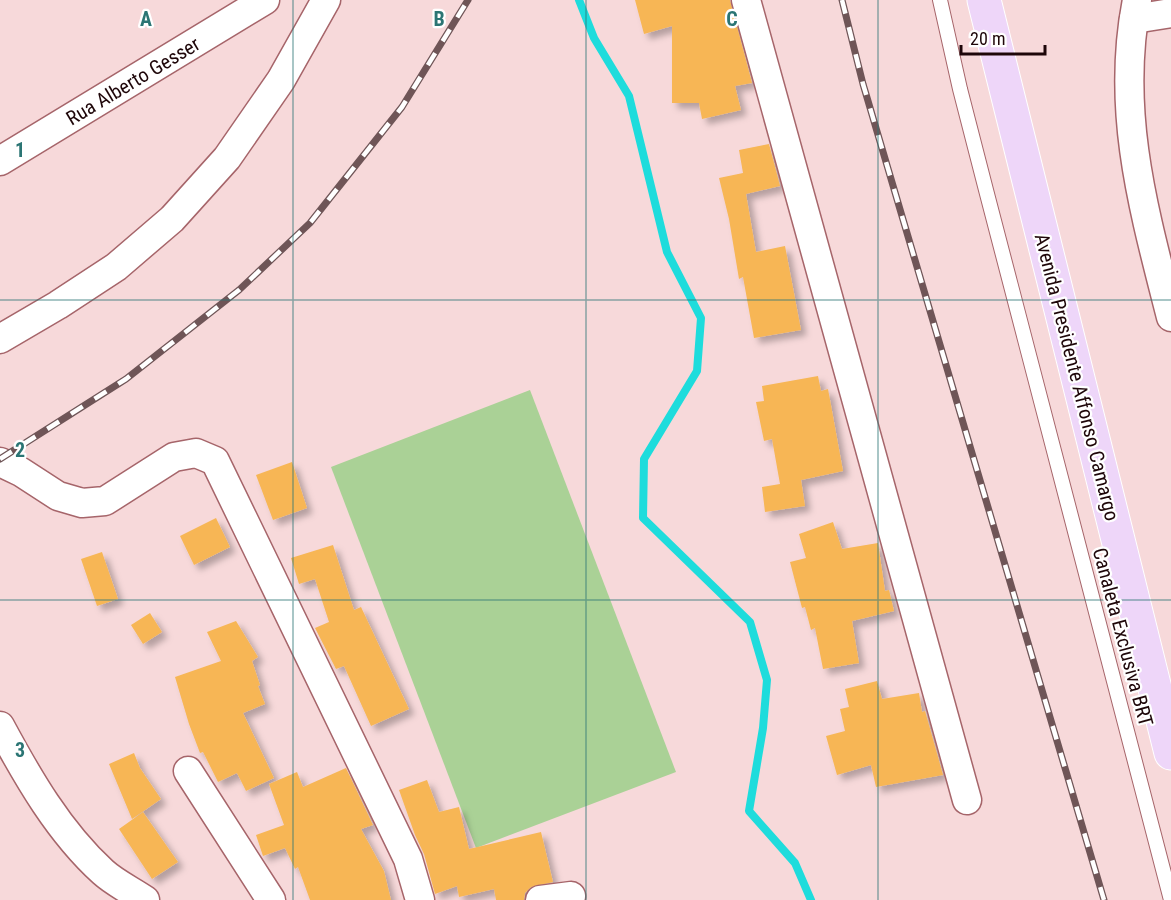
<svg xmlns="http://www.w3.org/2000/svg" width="1171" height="900" font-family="'Roboto Condensed',sans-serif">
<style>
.green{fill:#aad196}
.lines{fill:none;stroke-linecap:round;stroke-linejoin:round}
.stream{stroke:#1edcdc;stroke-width:8}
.building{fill:#f7b655;filter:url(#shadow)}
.service-casing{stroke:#a6656a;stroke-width:16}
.minor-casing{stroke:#a6656a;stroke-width:31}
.primary-casing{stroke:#fff;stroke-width:35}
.service{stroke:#fff;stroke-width:14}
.minor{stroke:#fff;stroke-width:28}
.primary{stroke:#eed6f9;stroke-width:33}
.rail-casing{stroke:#6f5557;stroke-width:7}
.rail{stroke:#fff;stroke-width:4.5;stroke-dasharray:14;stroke-linecap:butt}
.grid{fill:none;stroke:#2b7574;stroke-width:1.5;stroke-opacity:0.55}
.labels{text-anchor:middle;stroke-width:4.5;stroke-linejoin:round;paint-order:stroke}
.street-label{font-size:20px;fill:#1e0609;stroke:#fff}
.grid-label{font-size:20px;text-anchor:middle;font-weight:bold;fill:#2b7574;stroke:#fff;stroke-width:4.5;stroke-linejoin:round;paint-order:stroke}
</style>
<defs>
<filter id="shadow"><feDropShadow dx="5.5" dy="5.5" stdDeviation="3" flood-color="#0004"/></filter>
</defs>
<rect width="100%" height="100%" fill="#f7d9da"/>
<path class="green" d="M530,390L676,772L476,848L331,467Z"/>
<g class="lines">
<path class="stream" d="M579,0L594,38L629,96L667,252L701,318L697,371L644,459L643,518L750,622L767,680L763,728L749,811L795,863L811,900"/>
</g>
<g class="building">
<path d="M635,0H730L752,83L735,86L741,110L702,119L699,103H672V26L644,34Z"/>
<path d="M769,144L780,186L746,194L756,252L785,246L801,330L754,338L743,277L739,279L729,219L719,178L743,173L739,150Z"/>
<path d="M818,376L821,391L828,389L843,471L801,480L805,506L765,512L762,487L780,484L772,439L764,441L756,402L764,401L762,386Z"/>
<path d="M292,462L307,508L273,520L256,475Z"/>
<path d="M216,518L230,547L194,565L180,536Z"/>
<path d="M833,522L842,549L878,543L885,591L889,590L894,611L852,621L859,663L823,669L815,628L811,630L805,607L802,608L790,562L806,558L799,534Z"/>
<path d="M333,545L354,610L361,607L409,709L371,726L344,666L336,669L315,628L329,622L315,579L299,584L291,558Z"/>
<path d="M102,552L118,599L97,606L81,559Z"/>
<path d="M150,613L162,632L143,644L131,625Z"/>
<path d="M236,621L258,657L252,661L260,685L258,686L265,704L243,713L274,778L246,791L237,773L218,782L203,752L200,753L189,724L175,677L221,661L207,632Z"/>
<path d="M877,681L882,699L919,693L922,712L925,711L943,775L876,787L871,765L837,775L826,736L845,731L840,709L849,707L845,689Z"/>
<path d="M134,753L140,768L161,799L132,819L109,764Z"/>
<path d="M346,768L372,823L373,825L361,829L384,871L391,900H310L298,867L295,869L285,848L263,856L256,835L284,825L269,784L297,772L303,787Z"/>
<path d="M427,780L439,812L459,807L469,849L541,832L553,882L531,887L525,893L524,900H496L494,889L459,897L457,886L435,894L424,854L415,835L399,790Z"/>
<path d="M143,812L178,862L152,879L119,829Z"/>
</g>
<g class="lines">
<g class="service-casing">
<path id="service" d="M940,0L960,89L986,190L1171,900"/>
</g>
<g class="minor-casing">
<g id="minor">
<path d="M746,0L967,800"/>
<path d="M1137,0C1115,111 1144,211 1171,317"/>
<path d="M1134,19L1171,13"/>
<path d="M0,161L265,0"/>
<path d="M0,339L58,305L116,267L172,219L227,158L281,80L326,0"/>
<path d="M0,462L21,472L58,496L82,503L105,501L174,457L196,453L215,461L408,859L420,900"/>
<path d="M0,726C28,778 59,832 103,872C115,883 132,891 145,900"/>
<path d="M188,771L271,900"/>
<path d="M540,900L571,896"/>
</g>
</g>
<g class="primary-casing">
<path id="primary" d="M984,0L1171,753"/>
</g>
<use href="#service" class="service"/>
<use href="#minor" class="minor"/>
<use href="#primary" class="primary"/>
<g class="rail-casing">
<g id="rail">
<path d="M842,0L863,84L1104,900"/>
<path d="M0,459L126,379L239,290L310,223L402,107L468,0"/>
</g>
</g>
<use href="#rail" class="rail"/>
</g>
<path class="grid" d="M293,0V900M586,0V900M878,0V900M0,300H1171M0,600H1171"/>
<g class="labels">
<g class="street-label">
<text transform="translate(133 81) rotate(-31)" y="7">Rua Alberto Gesser</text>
<text transform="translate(1077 377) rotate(76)" y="7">Avenida Presidente Affonso Camargo</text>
<text transform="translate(1123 637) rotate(75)" y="7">Canaleta Exclusiva BRT</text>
</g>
</g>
<g class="grid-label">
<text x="146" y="26">A</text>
<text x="439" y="26">B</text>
<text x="732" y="26">C</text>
<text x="20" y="157">1</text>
<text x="20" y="457">2</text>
<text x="20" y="757">3</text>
</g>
<path d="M961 45v9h84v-9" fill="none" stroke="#1e0609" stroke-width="3"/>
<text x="970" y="45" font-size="18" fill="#1e0609" stroke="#ffffff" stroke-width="4.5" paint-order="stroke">20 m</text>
</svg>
